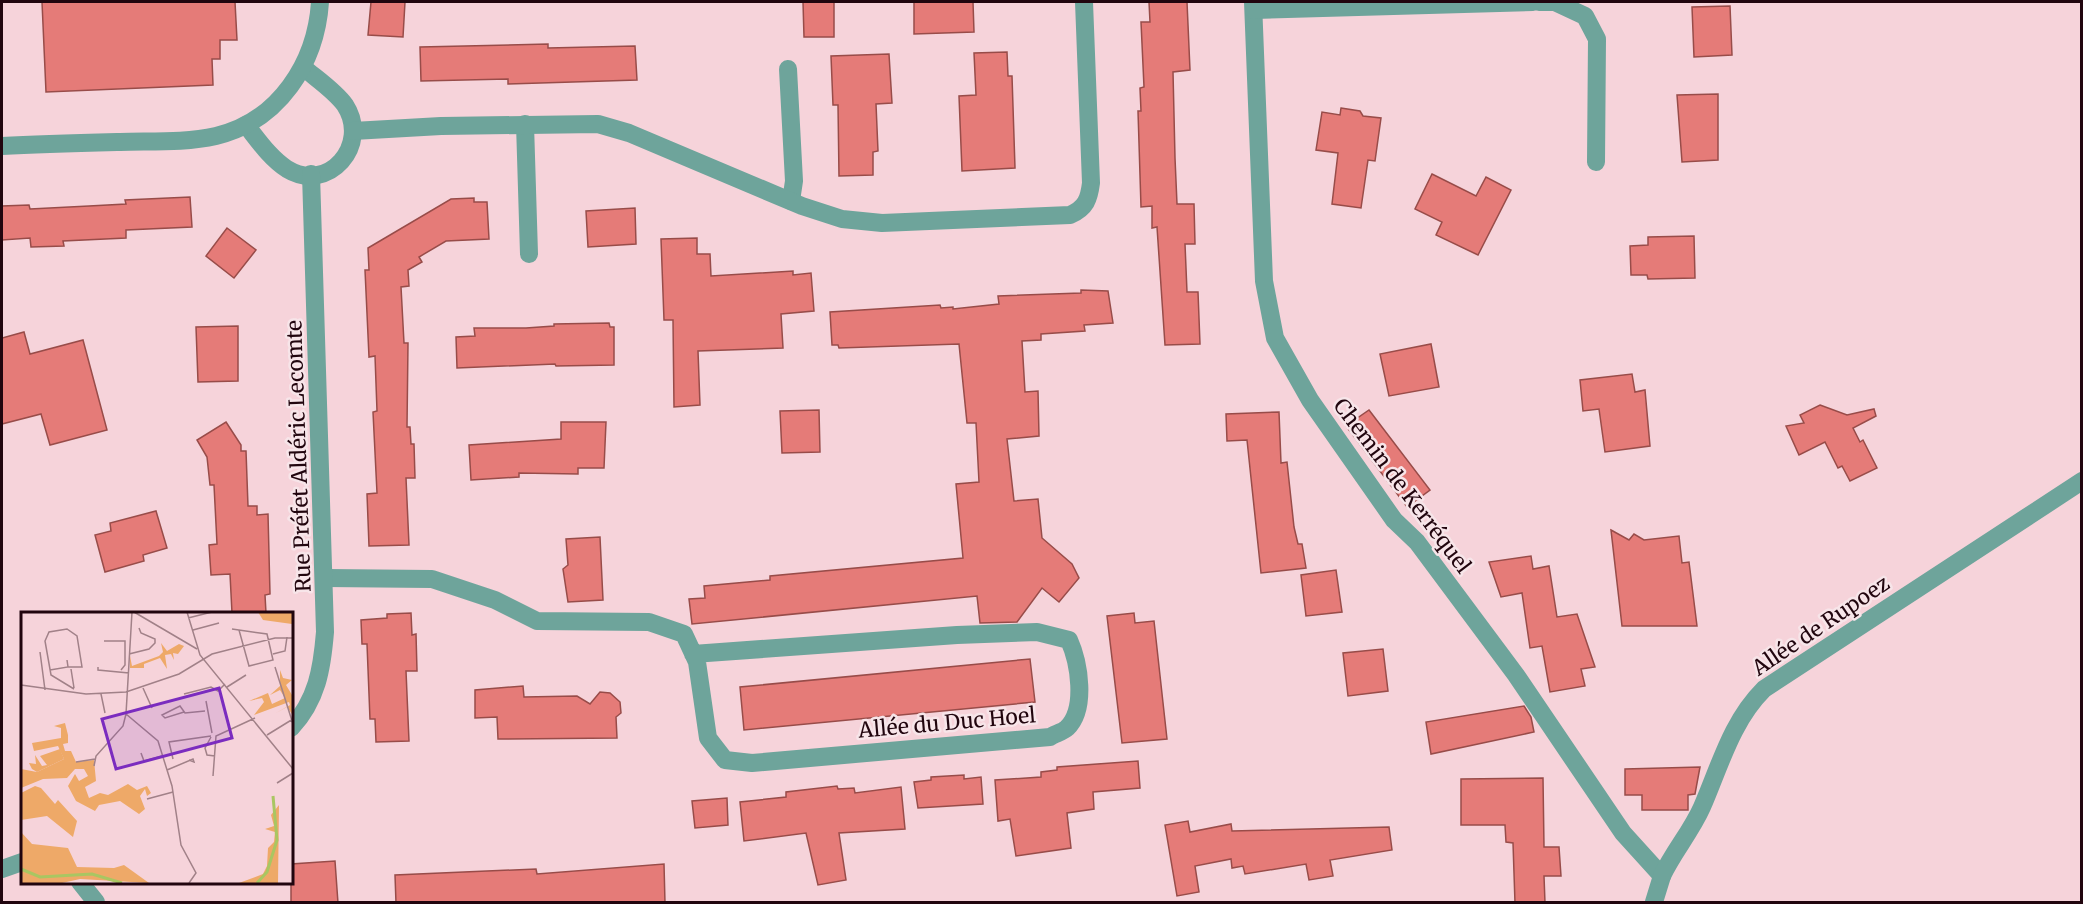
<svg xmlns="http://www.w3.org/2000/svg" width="2083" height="904" font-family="Merriweather,serif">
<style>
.building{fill:#e57b78;stroke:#984c49;stroke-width:1.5}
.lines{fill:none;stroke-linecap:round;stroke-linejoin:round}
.minor{stroke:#6ea49b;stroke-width:18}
.labels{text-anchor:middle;stroke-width:5;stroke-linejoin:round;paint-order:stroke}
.street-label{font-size:21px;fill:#21050e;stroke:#f7e5e9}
.inset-river{fill:none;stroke:#a9c662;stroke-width:3}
.inset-road{fill:none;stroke:#a18188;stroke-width:1.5}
.view{fill:#7b2cbf;fill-opacity:0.15;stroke:#7b2cbf;stroke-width:3}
.inset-edge{fill:none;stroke:#21050e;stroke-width:3}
</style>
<rect width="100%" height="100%" fill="#f6d3da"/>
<g class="building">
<path d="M42,2H235L237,40H220V59H212L213,85L46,92Z"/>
<path d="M371,2H405L403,37L368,35Z"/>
<path d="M803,2H834V37H804Z"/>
<path d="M914,2H973L974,32L914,34Z"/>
<path d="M1149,2H1187L1190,70L1173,72L1175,158L1177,204H1194L1195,244H1185L1187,292H1198L1200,344L1165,345L1157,227L1152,228V206L1141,207L1138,111H1141L1140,88L1144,87L1141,22H1150Z"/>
<path d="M1730,6L1732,55L1694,57L1692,7Z"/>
<path d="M548,44V48L635,46L637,80L508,84V79L421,81L420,47Z"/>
<path d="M1007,52L1008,76H1012L1015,168L962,171L959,96L976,95L974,53Z"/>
<path d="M889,54L892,103L876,104L878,151L873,152V175L839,176L838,105H833L831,56Z"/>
<path d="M1718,94V160L1682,162L1677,95Z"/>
<path d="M1341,108L1360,111L1363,116L1381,118L1375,161L1368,160L1361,208L1332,204L1338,153L1316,150L1322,112L1340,115Z"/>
<path d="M1432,174L1476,196L1486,177L1511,190L1478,255L1436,235L1442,222L1415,209Z"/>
<path d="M190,197L192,227L126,230V238L63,241L64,246L31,247L30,238L2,240V206L29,205L30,209L89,206L126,204L125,200Z"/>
<path d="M474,198V202H487L489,239L446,241L419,257L422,262L408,270L409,286L401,287L404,343H408L407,427H410L411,444H414L415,478H406L409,545L369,546L367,494L377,493L373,412L377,411L375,356L369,357L365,270H369L368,248L451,199Z"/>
<path d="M635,208L636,244L588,247L586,211Z"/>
<path d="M227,228L256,250L234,278L206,256Z"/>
<path d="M1694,236L1695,278L1648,279L1647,275H1631L1630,246L1648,245V237Z"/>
<path d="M697,238V254H710L711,276L793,271V275L811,273L814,311L781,314L783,348L698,351L700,405L674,407L673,320H664L661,239Z"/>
<path d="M1081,290L1108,291L1113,323L1084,325L1085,331L1041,334V340L1022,341L1025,392L1038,391L1039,436L1007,439L1014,501L1038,499L1042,538L1072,564L1079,578L1059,602L1042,588L1017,622L980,623L977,596L692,624L689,599L705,598L704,586L770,580V576L963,558L956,484L979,482L976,423H967L959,344L839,348L838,345H832L830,312L940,305L941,308L953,307V309L999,304L998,296L1081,293Z"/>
<path d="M609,323L610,327H614V365L556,366L555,364L457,368L456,337L475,336L474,328H526L554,326V324Z"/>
<path d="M238,326V381L198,382L196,327Z"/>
<path d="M24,332L30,354L83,340L107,430L50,445L41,414L2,424V338Z"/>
<path d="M1431,344L1439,387L1389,396L1380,354Z"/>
<path d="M1632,374L1635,392L1645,390L1650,446L1605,452L1599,409L1583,411L1580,380Z"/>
<path d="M1820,405L1847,415L1874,409L1876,416L1853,428L1860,442L1863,440L1877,468L1850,481L1842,466L1838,468L1825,442L1799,455L1786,426L1804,423L1800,415Z"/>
<path d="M819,410L820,452L782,453L780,411Z"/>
<path d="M1369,410L1430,490L1407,507L1346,426Z"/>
<path d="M1279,412L1281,463L1287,462L1294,527L1298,544H1302L1306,568L1261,573L1247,440L1227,441L1226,414Z"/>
<path d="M226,422L241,445V451H246L248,506H257V515L268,514L270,594L265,595L266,613H232L230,574L211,575L209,545L217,544L214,485H210L207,457L197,440Z"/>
<path d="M561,422H606L604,468H578V474L519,473V477L471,480L469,445L561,439Z"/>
<path d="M156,511L167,548L143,555L144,561L105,572L95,535L111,531L110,523Z"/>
<path d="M1611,530L1629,540L1634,534L1644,540L1679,536L1682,563L1689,562L1697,626H1622Z"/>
<path d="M600,537L603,600L568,602L563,569L568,565L566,539Z"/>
<path d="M1531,556L1533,569L1549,566L1557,617L1577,614L1595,667L1581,669L1585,686L1550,692L1542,646L1530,648L1522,593L1501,597L1489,562Z"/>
<path d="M1336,570L1342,612L1306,616L1301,575Z"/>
<path d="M411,613L412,635L416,634L417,671H406L409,741L376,742L375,719H370L367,644H362L361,620L387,618V614Z"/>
<path d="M1134,613L1135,623L1154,621L1167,739L1122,743L1107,616Z"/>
<path d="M1383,649L1388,691L1348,696L1343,653Z"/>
<path d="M1030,659L1035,702L744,730L740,687Z"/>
<path d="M523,686L524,697L577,696L590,704L600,692L610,693L620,702L621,713L616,717L617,738L498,739L497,717L475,718V690Z"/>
<path d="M1524,706L1531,717L1534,732L1431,754L1426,722Z"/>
<path d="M1138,761L1140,788L1093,792L1094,809L1067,813L1071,848L1016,856L1010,819L998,821L995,780L1041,777V772L1057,770V767Z"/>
<path d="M1700,767L1695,794L1688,795V810H1642V795H1625V769Z"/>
<path d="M964,775V779L981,777L983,804L918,808L914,782L931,780V777Z"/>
<path d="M1543,778L1544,847H1559L1561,876H1544L1545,903H1515L1513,843L1506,842L1505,825H1461V779Z"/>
<path d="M837,786L838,789L854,788L855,793L901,787L905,829L839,833L846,880L818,885L806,833L744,841L740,802L786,797V792Z"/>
<path d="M727,798L728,825L695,828L692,801Z"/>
<path d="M1188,821L1190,832L1231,824L1232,831L1389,827L1392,850L1330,860L1333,876L1309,880L1306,864L1245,874L1243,866L1232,868L1231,859L1195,866L1199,892L1177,896L1165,825Z"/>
<path d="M335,861L338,903H291V864Z"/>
<path d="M664,864L665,903H396L395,875L536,869L537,874Z"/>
</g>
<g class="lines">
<g class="minor">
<path d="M1253,2L1264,281L1275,338L1310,400L1394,520L1417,542L1516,675L1623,833L1662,876L1654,902"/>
<path d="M1539,2H1555L1585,16L1597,39L1596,162"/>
<path d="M1254,10L1533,2"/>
<path d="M788,69L794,181L791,201"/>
<path d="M525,124L529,254"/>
<path d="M246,125C258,140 270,158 287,169C328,194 371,145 345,105C335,91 317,79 304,68"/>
<path d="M353,131L441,126L598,124L629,133L802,206L842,219L882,223L1070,215C1086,208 1089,199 1091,183L1084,2"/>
<path d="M2,146C41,144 81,143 120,142C151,141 185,143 216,136C279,121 316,63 320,2"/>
<path d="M326,578L432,579L495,600L537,621L649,622L684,634L697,662L708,738L725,760L752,763L1050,737C1054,734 1063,732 1067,728C1087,709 1079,662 1069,640L1037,632L957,635L693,654"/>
<path d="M291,728C317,700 322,669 325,632L311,174"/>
<path d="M2,869L22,862"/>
<path d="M1662,876C1673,852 1691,832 1702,807C1720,766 1731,722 1764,689L2082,481"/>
<path d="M80,882L96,902"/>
</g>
</g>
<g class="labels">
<g class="street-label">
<text transform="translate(299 456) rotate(-92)" y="7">Rue Préfet Aldéric Lecomte</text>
<text transform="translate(1402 486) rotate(53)" y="7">Chemin de Kerréquel</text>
<text transform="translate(1821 626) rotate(-34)" y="7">Allée de Rupoez</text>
<text transform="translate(947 723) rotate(-5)" y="7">Allée du Duc Hoel</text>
</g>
</g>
<g transform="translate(21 612)">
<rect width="272" height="272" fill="#f6d3da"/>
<path d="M39,137L43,147L16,160L11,157L8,151L15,152L14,143L21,154L26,153L19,144Z" fill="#eea968"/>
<path d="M237,0H271V12L242,8ZM140,31L146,39L158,32L163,34L157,42L152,41L153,48L150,42L144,43L146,57L139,46L123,52V56H109V44L111,54L138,44L142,40ZM259,58L262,66L271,68L265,73L271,83V102L266,95L255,101L269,93L268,90L233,103L243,90L241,86L228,89L247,81L251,92L264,86L259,78L249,83L259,74ZM44,111L47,123V131L42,132L44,139H50L55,150L73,148L75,169L64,175L68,186L79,181L87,183L107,172L116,178L126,174L130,181L126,184L124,177L119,184L124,197L118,202L99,189L78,193L74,199L55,189L47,174L54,162L58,169L67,164L63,157H54L46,166L22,167L0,176V157L16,160L43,147L37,134L13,139L11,131L40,126V116L33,114ZM14,174L20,176L34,192L37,188L56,209L52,225L26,204L0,208V181ZM258,193L257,271H218L242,262L246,254L247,236L253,230L254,220L244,217L253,214L250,203ZM0,220L11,232L47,236L56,255L93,256L103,253L128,271L59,267L41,271H0Z" fill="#eea968"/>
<path class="inset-river" d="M0,257L19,265L71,262L101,271M236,271L246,260L256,228L252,184"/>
<path class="inset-road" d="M111,0L105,102L137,129L151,174L160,233L175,261L168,271M113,0L176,37M166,0L179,43L272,157M167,6L191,0M211,17L246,22L252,48L228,54L218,18M172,18L198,11M83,29H104V53L100,58M19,40L24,78M108,42L128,37L134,31V27L120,21L118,16M252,42L264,39L266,25M47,55H61L56,24L46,17L28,20L24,29L30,63L53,77M77,55V58L108,61M254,55L272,112M50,57L53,76M29,58L47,55L46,48M0,73L65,82L105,80L158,62L191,42L254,26H272M206,75L225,63M122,76L131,96M80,82L84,101M163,82L190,75L197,79L204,72M185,89L191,121M163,100L144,106L141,103L159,94L164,101L184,99M246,123L272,107M190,125L184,136L186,143L194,144M120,141L123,149L141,144M152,147L148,130L190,124M55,150L74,147M73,154L75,144L102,114L105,102M146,158L172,147L173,150L168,148M192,164L195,124L234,106M256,171L272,161M126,187L152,180"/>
<path class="view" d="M198,76L211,126L95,157L81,107Z"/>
<rect width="272" height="272" class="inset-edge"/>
</g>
<rect width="2083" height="904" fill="none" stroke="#21050e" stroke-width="6"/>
</svg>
